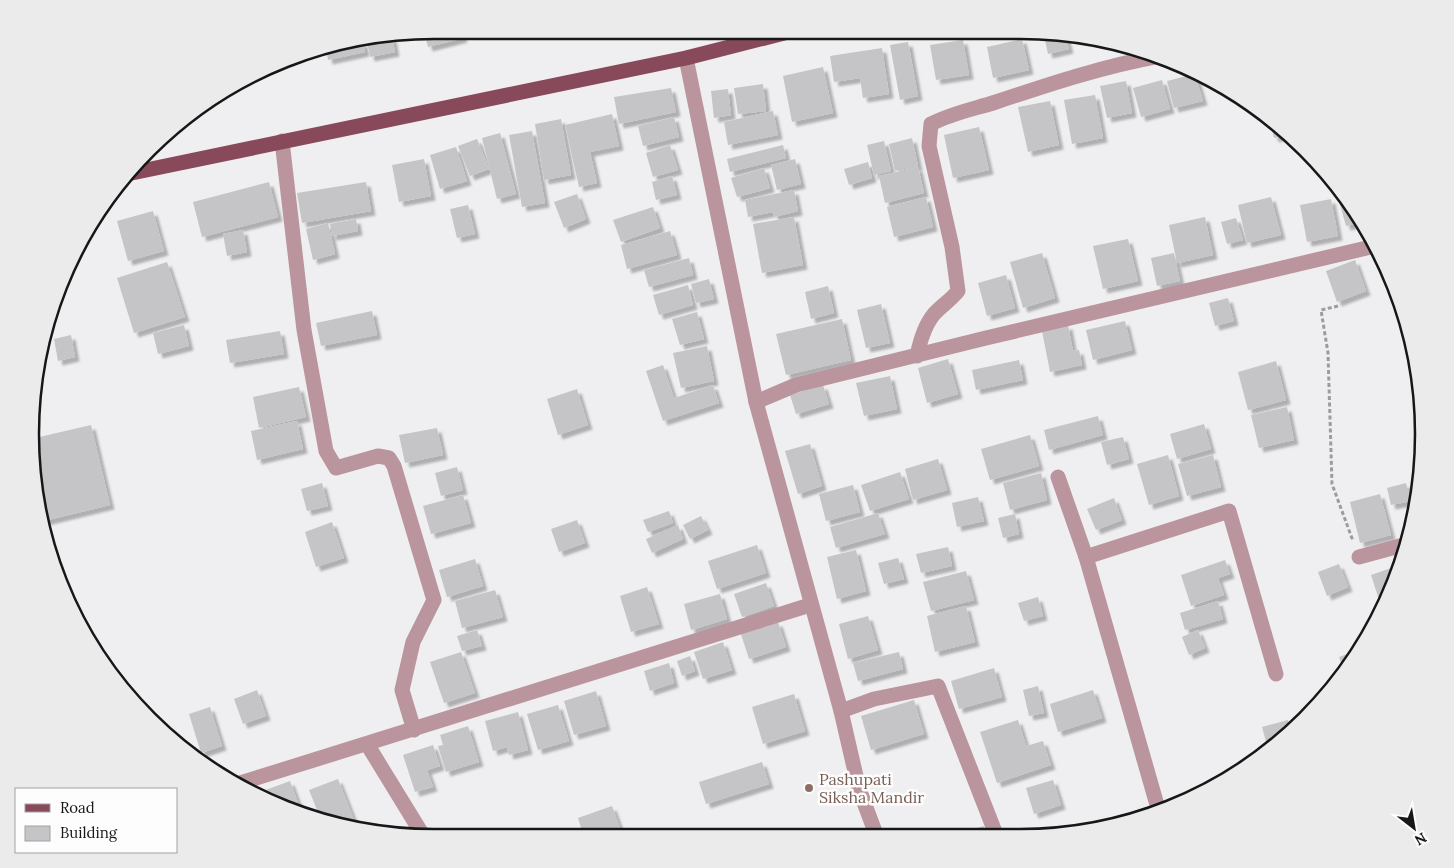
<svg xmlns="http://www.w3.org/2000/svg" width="1454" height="868" font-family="Lora,serif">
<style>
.building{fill:#c5c5c7;filter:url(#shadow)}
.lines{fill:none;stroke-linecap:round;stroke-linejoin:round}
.path{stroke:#9b9c9d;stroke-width:3;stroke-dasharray:4 2.5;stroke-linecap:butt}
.minor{stroke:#ba959e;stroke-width:15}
.major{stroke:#88495b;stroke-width:15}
.education-dot{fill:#8d6e63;stroke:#fdfdfe;stroke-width:2}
.labels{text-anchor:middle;stroke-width:5;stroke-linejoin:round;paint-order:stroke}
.education-label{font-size:16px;fill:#785e54;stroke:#fdfdfe;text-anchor:start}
.rim{fill:none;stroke:#161717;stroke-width:2.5}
</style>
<defs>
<filter id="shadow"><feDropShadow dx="4.5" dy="4.5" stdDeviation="1" flood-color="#0004"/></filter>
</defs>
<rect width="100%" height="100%" fill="#efeff1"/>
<g class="building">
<path d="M434,30H461L463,38L428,47L424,32Z"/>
<path d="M1043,31L1065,35L1069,49L1048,54Z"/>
<path d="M392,37L395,52L370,57L367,41Z"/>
<path d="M1022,39L1029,70L993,78L987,47Z"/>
<path d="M963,40L969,75L936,80L930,45Z"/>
<path d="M363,42L365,52L328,60L326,48Z"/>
<path d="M908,42L918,96L900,100L890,45Z"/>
<path d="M882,48L889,94L863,98L860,78L834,82L830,56Z"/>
<path d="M823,67L833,113L792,122L783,76Z"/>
<path d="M1195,74L1203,101L1174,108L1167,81Z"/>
<path d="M1162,80L1170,109L1141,117L1133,88Z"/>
<path d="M1126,81L1132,113L1107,118L1100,86Z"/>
<path d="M763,84L766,111L738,114L734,88Z"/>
<path d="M671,88L676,112L619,124L614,97Z"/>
<path d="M728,89L731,115L714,118L711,91Z"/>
<path d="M1095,95L1103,138L1072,144L1064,100Z"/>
<path d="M1050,101L1059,145L1028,152L1018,107Z"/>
<path d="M773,111L778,135L728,145L724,122Z"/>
<path d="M612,114L619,146L590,152L597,183L579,187L565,125Z"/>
<path d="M674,117L679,137L643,146L638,126Z"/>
<path d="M1269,118L1275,124L1289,134L1274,138Z"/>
<path d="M561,119L571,175L544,180L535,124Z"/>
<path d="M979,127L989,170L953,178L944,135Z"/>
<path d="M532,131L545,203L522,207L509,135Z"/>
<path d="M500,133L516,194L497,199L482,138Z"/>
<path d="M912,138L918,166L895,171L889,144Z"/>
<path d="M477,139L489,169L470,176L458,146Z"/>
<path d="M884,141L891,171L874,175L867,145Z"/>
<path d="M670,145L678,170L653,177L646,153Z"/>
<path d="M783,145L786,158L730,172L727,159Z"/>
<path d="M456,147L467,181L440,189L430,155Z"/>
<path d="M424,159L431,196L399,202L392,165Z"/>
<path d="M795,159L801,184L777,190L771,165Z"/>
<path d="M868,162L872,178L849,185L844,169Z"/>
<path d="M918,167L924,193L885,203L879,176Z"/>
<path d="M764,168L770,188L737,197L731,178Z"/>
<path d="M672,176L677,195L656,200L652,182Z"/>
<path d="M269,182L278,217L202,237L193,202Z"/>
<path d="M366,182L371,211L302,223L297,193Z"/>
<path d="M794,190L798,211L774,217L773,212L748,217L745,200Z"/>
<path d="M577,194L586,219L564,228L554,202Z"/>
<path d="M926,197L933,227L894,237L887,207Z"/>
<path d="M1271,197L1281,235L1247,243L1238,205Z"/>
<path d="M1331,199L1338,236L1307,242L1300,205Z"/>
<path d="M1347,199L1356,210L1363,222L1346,226L1339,201Z"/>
<path d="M468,205L475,234L457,238L450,209Z"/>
<path d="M653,207L660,228L621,242L613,220Z"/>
<path d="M153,211L164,251L128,261L117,221Z"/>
<path d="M794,217L803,265L762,273L753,224Z"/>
<path d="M1205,217L1213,255L1177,263L1169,225Z"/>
<path d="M1236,218L1243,240L1227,244L1221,222Z"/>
<path d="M356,219L358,231L332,236L330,224Z"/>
<path d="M328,223L335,254L313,260L306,229Z"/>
<path d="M243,230L247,252L227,256L223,234Z"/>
<path d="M670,231L677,255L627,269L621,245Z"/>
<path d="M1128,239L1138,281L1103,289L1093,246Z"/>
<path d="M1042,253L1055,298L1023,308L1010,262Z"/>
<path d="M1174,253L1180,281L1157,286L1151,258Z"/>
<path d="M689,258L693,275L649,287L644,270Z"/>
<path d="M1355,260L1366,291L1337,302L1326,271Z"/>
<path d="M167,262L185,317L134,333L117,278Z"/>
<path d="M1006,275L1015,308L987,316L978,283Z"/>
<path d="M709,279L714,299L696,303L691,284Z"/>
<path d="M688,285L693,305L659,315L653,295Z"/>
<path d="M828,286L834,313L811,319L805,292Z"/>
<path d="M1228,298L1234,321L1215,326L1209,303Z"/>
<path d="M881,304L890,343L866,348L857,310Z"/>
<path d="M372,311L377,335L321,346L316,323Z"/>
<path d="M697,312L704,339L680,345L672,319Z"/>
<path d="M842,319L851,360L786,375L776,334Z"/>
<path d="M1125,321L1132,350L1093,360L1086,330Z"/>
<path d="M184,325L189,346L158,354L153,333Z"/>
<path d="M1068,325L1073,351L1079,350L1082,365L1050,372L1042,331Z"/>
<path d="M280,331L284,354L230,363L226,340Z"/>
<path d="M71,335L75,357L58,361L54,339Z"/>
<path d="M707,346L714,381L681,388L673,353Z"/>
<path d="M948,359L958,394L927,403L918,368Z"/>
<path d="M1019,360L1023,380L976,390L972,370Z"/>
<path d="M1276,361L1286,400L1248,410L1238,372Z"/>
<path d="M663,365L674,398L713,385L719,403L663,421L646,371Z"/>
<path d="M890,376L897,409L864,416L856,383Z"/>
<path d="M823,385L829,404L796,414L790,395Z"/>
<path d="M299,387L306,417L259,428L253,397Z"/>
<path d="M577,389L588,425L558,435L547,399Z"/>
<path d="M1287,407L1294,440L1259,448L1251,415Z"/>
<path d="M1098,416L1103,435L1049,450L1044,430Z"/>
<path d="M297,421L303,449L257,460L251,431Z"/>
<path d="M1204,424L1211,449L1177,459L1170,434Z"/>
<path d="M91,425L110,505L44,521L31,439Z"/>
<path d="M437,428L443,455L405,463L399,435Z"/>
<path d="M1030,435L1039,466L990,480L981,449Z"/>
<path d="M1123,437L1129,459L1107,465L1101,442Z"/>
<path d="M810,444L822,486L798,494L785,451Z"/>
<path d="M1168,455L1179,496L1149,505L1137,464Z"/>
<path d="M1213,455L1221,487L1187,496L1178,464Z"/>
<path d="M938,459L947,490L913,500L905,469Z"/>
<path d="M457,467L463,490L441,496L435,473Z"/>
<path d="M900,472L909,499L870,511L861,485Z"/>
<path d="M1041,473L1047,500L1010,510L1003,483Z"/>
<path d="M322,483L328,506L307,511L301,489Z"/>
<path d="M1406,483L1411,501L1391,505L1387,488Z"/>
<path d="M853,485L860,512L826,521L819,494Z"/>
<path d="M1380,494L1391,535L1360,543L1350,502Z"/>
<path d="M463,495L471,523L431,534L423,506Z"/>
<path d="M978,497L984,521L957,527L952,503Z"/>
<path d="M1114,498L1122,520L1096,530L1087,509Z"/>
<path d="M669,511L673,523L648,532L643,520Z"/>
<path d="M878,513L885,534L836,548L830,527Z"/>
<path d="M1015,514L1019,534L1003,538L998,518Z"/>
<path d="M701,516L708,530L690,539L683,525Z"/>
<path d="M577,520L585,543L559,552L551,529Z"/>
<path d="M332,522L344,558L316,567L305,532Z"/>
<path d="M678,525L683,539L652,553L646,539Z"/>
<path d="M757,545L766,573L717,589L708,561Z"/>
<path d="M948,547L952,566L921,573L916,554Z"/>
<path d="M856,550L866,591L837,599L827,557Z"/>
<path d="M898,558L904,579L884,584L878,563Z"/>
<path d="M475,559L483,586L447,597L439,570Z"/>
<path d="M1225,560L1230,574L1218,578L1224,595L1191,606L1181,575Z"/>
<path d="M1339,564L1348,587L1327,596L1318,572Z"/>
<path d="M1400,565L1393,589L1382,609L1371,575Z"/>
<path d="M966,571L974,600L931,611L923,582Z"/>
<path d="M766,583L774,606L742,617L734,594Z"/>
<path d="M647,587L659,624L631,632L620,596Z"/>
<path d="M495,590L503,617L462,628L455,601Z"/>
<path d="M720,594L727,619L691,630L684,604Z"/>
<path d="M1038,597L1043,616L1024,621L1018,603Z"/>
<path d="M1218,601L1223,619L1185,630L1180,613Z"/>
<path d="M966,606L975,642L935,652L927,616Z"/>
<path d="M868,616L878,650L848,659L839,624Z"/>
<path d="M778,622L786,647L749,659L741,634Z"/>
<path d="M477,630L482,646L462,651L457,636Z"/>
<path d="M1198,630L1205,648L1189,655L1182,637Z"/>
<path d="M723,642L732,670L703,679L694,652Z"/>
<path d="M1361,649L1356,659L1344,672L1339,657Z"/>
<path d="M461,652L475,693L444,703L430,662Z"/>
<path d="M899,652L903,669L858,681L853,663Z"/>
<path d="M690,656L695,671L682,676L677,661Z"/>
<path d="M669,663L674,683L650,691L644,671Z"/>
<path d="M994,668L1002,697L959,709L951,681Z"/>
<path d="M1038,686L1044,713L1029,716L1023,690Z"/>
<path d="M257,690L266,716L243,724L234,699Z"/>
<path d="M1093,690L1102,718L1058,732L1050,704Z"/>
<path d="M596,691L606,726L574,735L564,701Z"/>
<path d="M794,694L805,731L763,744L752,707Z"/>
<path d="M914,700L924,734L871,750L861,716Z"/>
<path d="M558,705L569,741L538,750L527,714Z"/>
<path d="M210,707L222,746L201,753L189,714Z"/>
<path d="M518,712L528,750L509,755L507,747L493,751L485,721Z"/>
<path d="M1018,720L1026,746L1043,741L1051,765L997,783L980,732Z"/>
<path d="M1288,720L1291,732L1268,749L1262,727Z"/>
<path d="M468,726L479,762L446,772L438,746L443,745L440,735Z"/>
<path d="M433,745L440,766L427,770L433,787L415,792L403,755Z"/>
<path d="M762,762L769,784L706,804L699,782Z"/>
<path d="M338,779L355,823L348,825L321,820L309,790Z"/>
<path d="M1053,780L1061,805L1034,814L1026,788Z"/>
<path d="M290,781L301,811L297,813L265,797L263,791Z"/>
<path d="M612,806L623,837H584L578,818Z"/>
<path d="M984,826L987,837H967L965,831Z"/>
</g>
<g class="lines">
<path class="path" d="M1338,306L1321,310L1328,353L1332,484L1353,541"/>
<g class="minor">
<path d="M686,58L756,402L841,711L859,789L877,837"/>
<path d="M282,141L304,330L326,451L336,468L378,456L389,458L394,466L434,600L413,642L402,690L414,730"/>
<path d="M917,356C920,341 924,326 934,314C941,306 951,300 958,291L952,247L929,146L931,124C952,113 974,109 996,102C1050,84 1104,66 1160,56"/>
<path d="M756,402L796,385L986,338L1375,246"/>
<path d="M1058,477L1086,557L1159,812"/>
<path d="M1086,557L1229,511L1276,674"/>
<path d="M1359,557L1407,544"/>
<path d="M841,711L874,699L938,686L997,837"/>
<path d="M367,744L424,837"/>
<path d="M237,784L810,605"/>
</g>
<path class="major" d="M127,174L686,58L792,31"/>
</g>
<circle class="education-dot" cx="809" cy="788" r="5"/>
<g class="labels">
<g class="education-label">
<text x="819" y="785">Pashupati<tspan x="819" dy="18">Siksha Mandir</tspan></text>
</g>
</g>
<path d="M0 0H1454V868H0ZM434 39H1020A395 395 0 0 1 1415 434V434A395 395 0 0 1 1020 829H434A395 395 0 0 1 39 434V434A395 395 0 0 1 434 39Z" fill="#ebebec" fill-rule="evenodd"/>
<path class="rim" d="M434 39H1020A395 395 0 0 1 1415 434V434A395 395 0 0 1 1020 829H434A395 395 0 0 1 39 434V434A395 395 0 0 1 434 39Z"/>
<rect x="15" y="788" width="162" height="65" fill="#fdfdfe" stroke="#a1a1a2"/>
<rect x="25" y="804" width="25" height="8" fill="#88495b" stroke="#a1a1a2"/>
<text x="60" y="813" font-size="15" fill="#161717">Road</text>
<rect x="25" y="826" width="25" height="15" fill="#c5c5c7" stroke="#a1a1a2"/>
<text x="60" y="838" font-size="15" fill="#161717">Building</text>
<g transform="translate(1414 828) rotate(149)" stroke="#fdfdfe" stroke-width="4" paint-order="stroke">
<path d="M0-4L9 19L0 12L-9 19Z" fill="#161717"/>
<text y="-8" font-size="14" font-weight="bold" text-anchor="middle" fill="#161717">N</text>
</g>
</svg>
